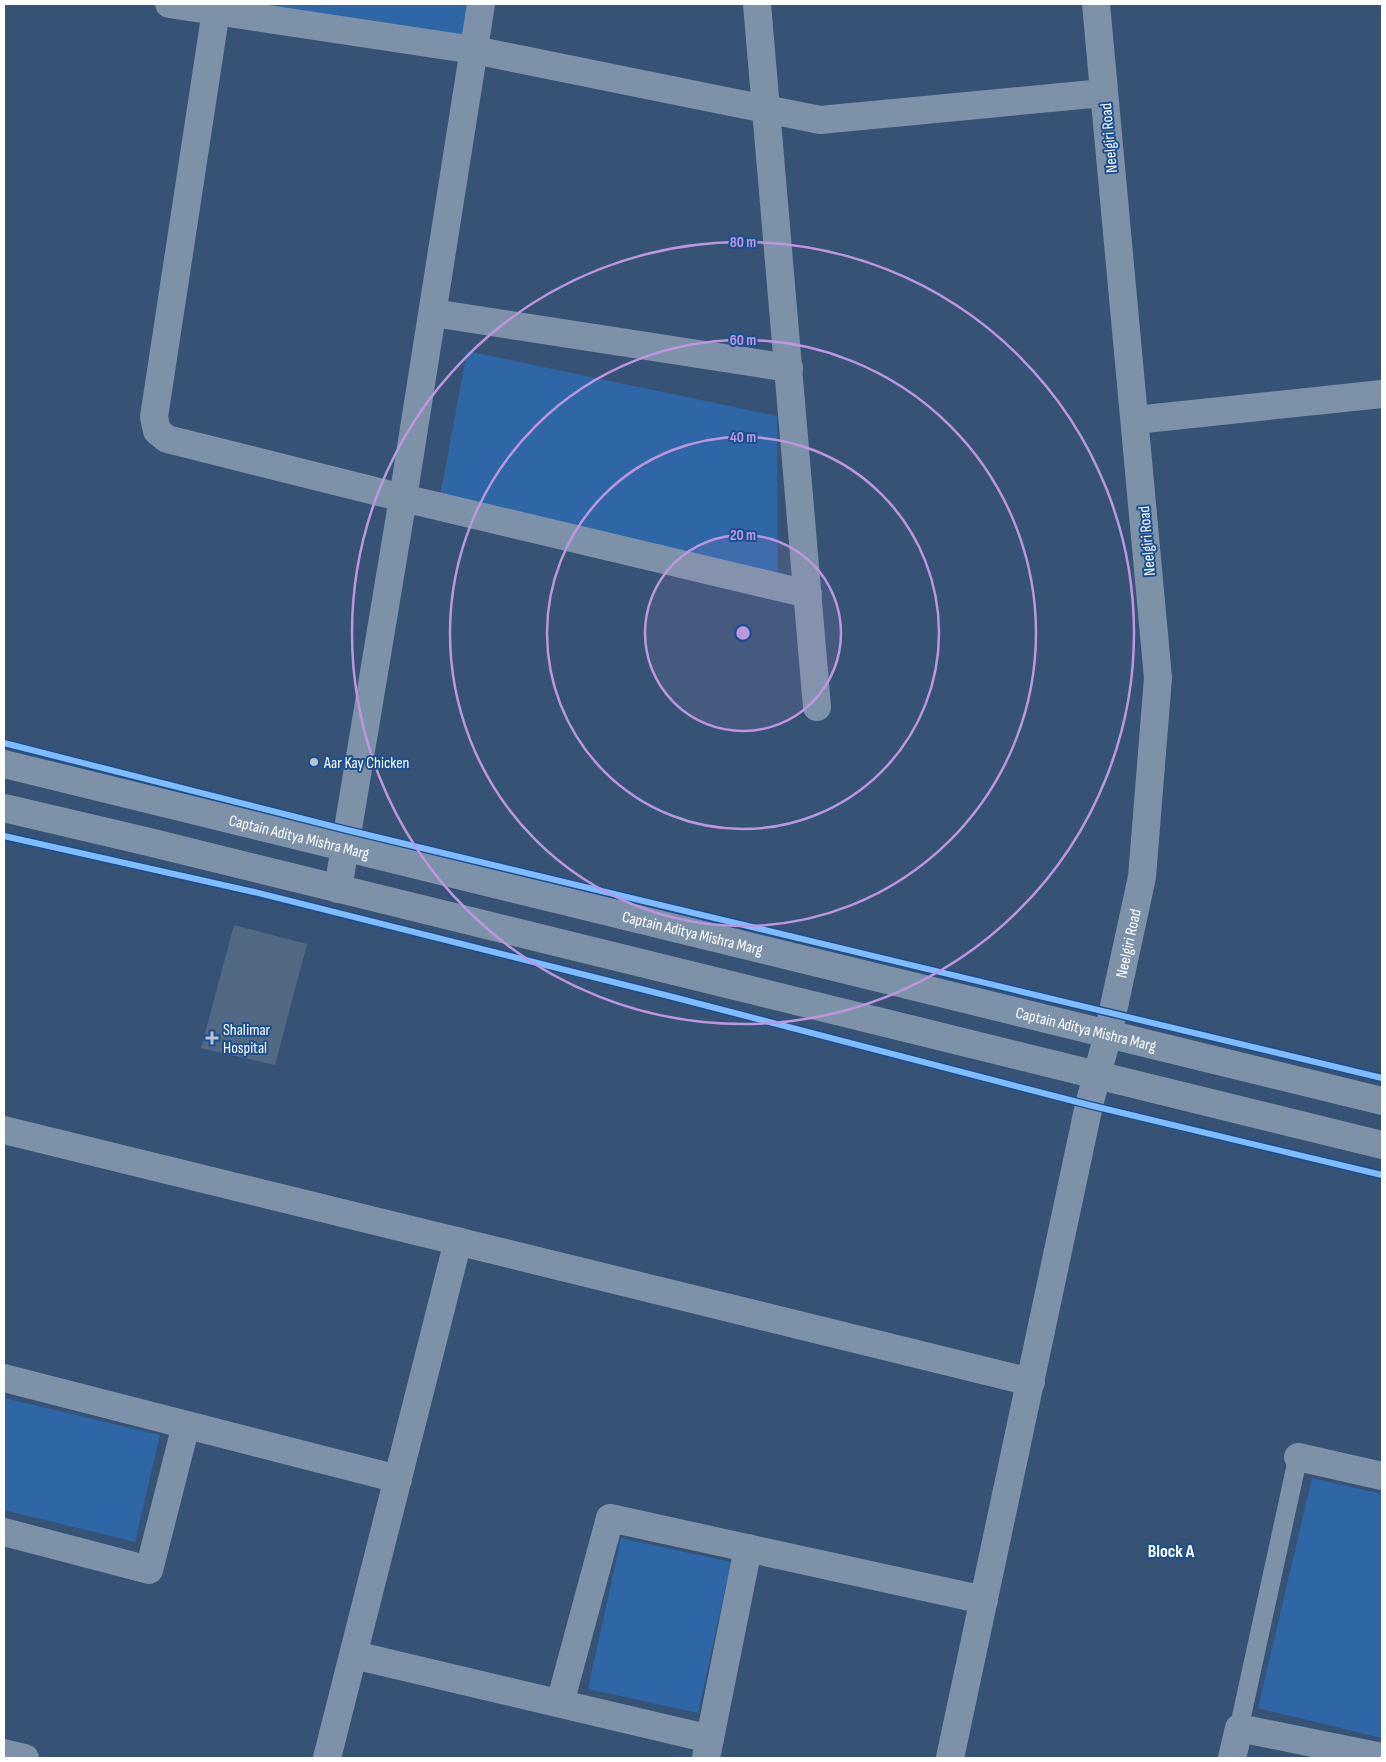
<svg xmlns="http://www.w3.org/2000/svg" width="1386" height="1762" font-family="'Sofia Sans Condensed',sans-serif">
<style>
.green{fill:#2f66a5}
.building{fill:#526984}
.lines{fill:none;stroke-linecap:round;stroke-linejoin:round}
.service{stroke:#7d92a8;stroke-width:19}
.minor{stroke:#7d92a8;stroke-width:28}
.tertiary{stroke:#7d92a8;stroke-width:28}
.cycleway-casing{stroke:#1b4f8f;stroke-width:9}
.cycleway{stroke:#80bcff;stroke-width:6}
.ring{fill:none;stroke:#bd96df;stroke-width:2.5}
.poi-dot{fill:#b9c2ce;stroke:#1b4f8f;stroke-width:2}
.labels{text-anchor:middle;stroke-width:4;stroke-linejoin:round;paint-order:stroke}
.street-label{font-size:16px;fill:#fff;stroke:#1b4f8f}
.poi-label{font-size:16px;fill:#fff;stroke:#1b4f8f;text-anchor:start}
.neighbourhood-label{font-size:18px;font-weight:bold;fill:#fff;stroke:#1b4f8f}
.centre{fill:#bd96df;stroke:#1b4f8f;stroke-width:2.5}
.ring-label{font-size:15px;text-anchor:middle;font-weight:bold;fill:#bd96df;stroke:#1b4f8f;stroke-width:4;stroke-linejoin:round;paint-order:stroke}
</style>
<rect width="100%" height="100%" fill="#365274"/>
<g class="green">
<path d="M249,4H467L461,44Z"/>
<path d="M467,351L777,416L778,599L438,507Z"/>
<path d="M4,1398L160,1435L135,1542L4,1510Z"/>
<path d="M1312,1478L1382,1494V1738L1258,1708Z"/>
<path d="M621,1538L731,1562L698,1713L588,1689Z"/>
</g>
<path class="building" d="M234,925L307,944L275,1065L201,1048Z"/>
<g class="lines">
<path class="service" d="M1239,1728L1298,1457"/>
<g class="minor">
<path d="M169,4L474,50L820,120L1103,93"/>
<path d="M217,4L154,417L157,431L167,439L403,498L808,594"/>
<path d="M757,4L817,707"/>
<path d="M433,313L789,368"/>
<path d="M1135,420L1382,394"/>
<path d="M338,889L403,498L481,4"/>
<path d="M4,1130L1031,1382"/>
<path d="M4,1378L398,1479"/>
<path d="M1298,1457L1382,1476"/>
<path d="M4,1532L149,1570L186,1425"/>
<path d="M354,1655L710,1739"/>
<path d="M560,1703L610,1518L984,1600"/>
<path d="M4,1753L25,1758"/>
<path d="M327,1758L458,1241"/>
<path d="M706,1758L748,1548"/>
<path id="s1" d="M950,1758L1089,1105L1108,1034L1142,877L1158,678L1096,4"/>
<path d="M1232,1758L1239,1728L1382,1757"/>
</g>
<g class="tertiary">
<path id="s2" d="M4,764L1382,1101"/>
<path d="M4,808L149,842L1382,1145"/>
</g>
<g class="cycleway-casing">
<g id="cycleway">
<path d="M4,743L347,830L1382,1078"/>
<path d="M4,836L254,892L669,996L1089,1105L1382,1175"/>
</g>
</g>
<use href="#cycleway" class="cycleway"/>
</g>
<circle cx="743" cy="633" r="98" fill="#bd96df" fill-opacity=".12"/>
<g class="ring">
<circle cx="743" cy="633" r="98"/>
<circle cx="743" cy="633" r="196"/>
<circle cx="743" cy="633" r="293"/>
<circle cx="743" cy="633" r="391"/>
</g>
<g class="poi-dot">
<circle cx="314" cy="762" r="5"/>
<path d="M209.5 1030.5h5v5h5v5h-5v5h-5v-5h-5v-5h5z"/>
</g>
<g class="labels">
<g class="street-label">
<text transform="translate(1108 138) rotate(-95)" y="6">Neelgiri Road</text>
<text transform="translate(1146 541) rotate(-95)" y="6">Neelgiri Road</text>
<text dy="6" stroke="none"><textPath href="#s2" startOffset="304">Captain Aditya Mishra Marg</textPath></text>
<text dy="6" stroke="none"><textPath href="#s2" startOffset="709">Captain Aditya Mishra Marg</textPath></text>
<text dy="6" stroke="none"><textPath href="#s1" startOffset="834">Neelgiri Road</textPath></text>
<text dy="6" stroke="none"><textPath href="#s2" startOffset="1114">Captain Aditya Mishra Marg</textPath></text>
</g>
<g class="poi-label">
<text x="324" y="768">Aar Kay Chicken</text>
<text x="223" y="1035">Shalimar<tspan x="223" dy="18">Hospital</tspan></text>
</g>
<g class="neighbourhood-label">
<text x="1171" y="1557">Block A</text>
</g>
</g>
<circle cx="743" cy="633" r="8" class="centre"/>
<g class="ring-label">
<text x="743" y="247">80 m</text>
<text x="743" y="345">60 m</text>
<text x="743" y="442">40 m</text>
<text x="743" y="540">20 m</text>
</g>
<rect width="1386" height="1762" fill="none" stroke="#ffffff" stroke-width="10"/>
</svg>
